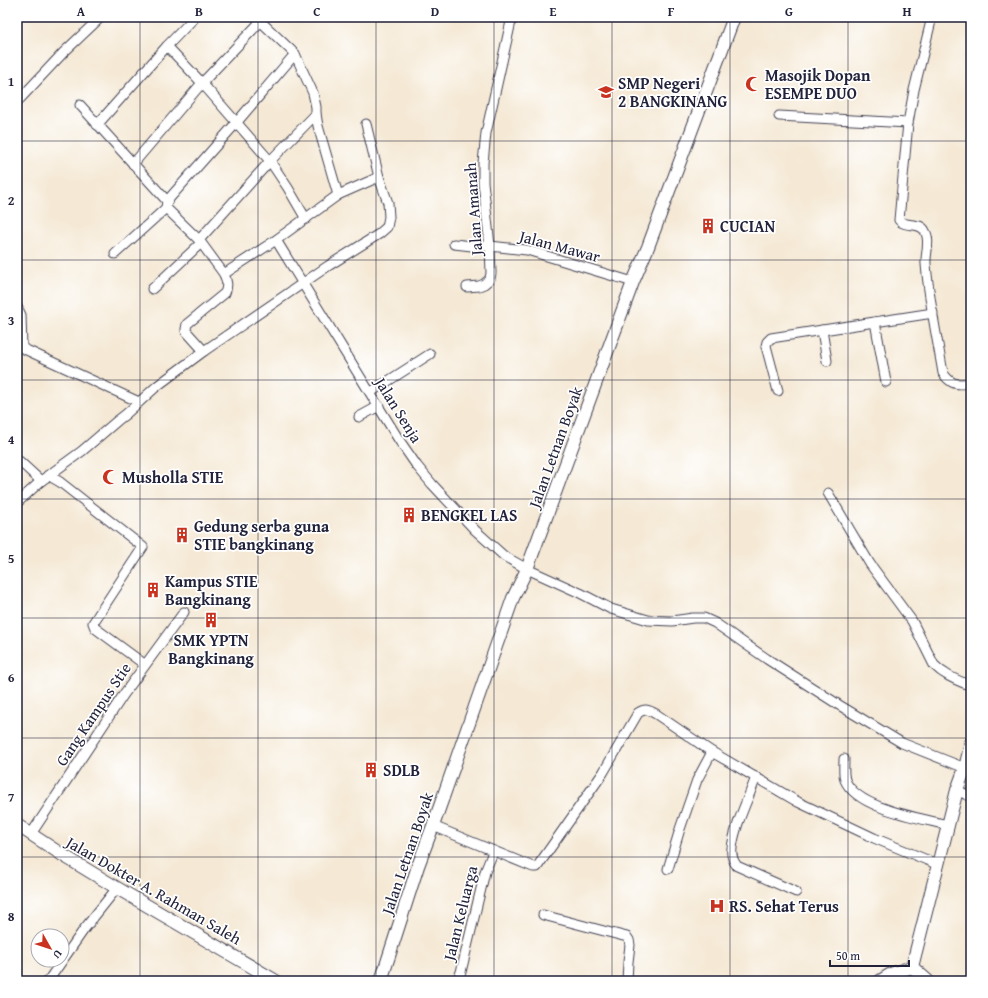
<svg xmlns="http://www.w3.org/2000/svg" width="988" height="998" font-family="'Gentium Book Plus',serif">
<style>
.lines{fill:none;stroke-linecap:round;stroke-linejoin:round}
.street-casing{stroke:#424052;stroke-width:11}
.secondary-casing{stroke:#424052;stroke-width:14}
.street{stroke:#fff;stroke-width:9}
.secondary{stroke:#fff;stroke-width:12}
.grid{fill:none;stroke:#22223b;stroke-width:1;stroke-opacity:0.55}
.labels{text-anchor:middle;stroke-width:3.5;stroke-linejoin:round;paint-order:stroke}
.poi-label{font-size:16px;font-weight:bold;fill:#22223b;stroke:#fff;text-anchor:start}
.street-label{font-size:16px;fill:#22223b;stroke:#fff}
.neatline{fill:none;stroke:#22223b;stroke-width:1.5}
.grid-label{font-size:13px;text-anchor:middle;font-weight:bold;fill:#22223b}
</style>
<rect width="100%" height="100%" fill="#fff"/>
<filter id="ink" filterUnits="userSpaceOnUse"><feTurbulence type="fractalNoise" baseFrequency=".025" numOctaves="2"/><feDisplacementMap in="SourceGraphic" scale="8" xChannelSelector="R" yChannelSelector="G"/><feConvolveMatrix kernelMatrix="1 2 1 2 8 2 1 2 1" color-interpolation-filters="sRGB"/></filter>
<filter id="wash" filterUnits="userSpaceOnUse"><feTurbulence type="fractalNoise" baseFrequency=".012" numOctaves="4" result="noise"/><feDisplacementMap in="SourceGraphic" scale="16" xChannelSelector="R" yChannelSelector="G"/><feGaussianBlur stdDeviation="0.9" result="paint"/><feColorMatrix in="noise" values="0 0 0 0 0 0 0 0 0 0 0 0 0 0 0 0 0 1.4 0 .05"/><feComposite in="paint" operator="in"/></filter>
<g filter="url(#wash)">
<rect width="100%" height="100%" fill="#f5e9d5"/>
</g>
<g filter="url(#ink)">
<g class="lines">
<g class="street-casing">
<g id="street">
<path d="M256,17L295,54L313,93L316,107V114L270,161L288,188L306,219"/>
<path d="M932,17L914,90L908,123L899,220C905,228 920,221 925,231C931,241 925,254 926,264C929,301 937,337 943,373C951,385 957,385 971,383"/>
<path d="M167,46L202,83L270,161L199,240"/>
<path d="M17,102L63,53L101,17"/>
<path d="M80,105L167,201L166,208L199,240L224,274"/>
<path d="M316,114L318,126L338,195"/>
<path d="M779,116L908,123"/>
<path d="M97,125L167,46L195,17"/>
<path d="M133,164L202,83L261,21"/>
<path d="M167,201L237,122L295,54"/>
<path d="M276,240L399,440L417,466L432,484L475,530L504,556L527,569L580,593L611,609L648,620L672,621L693,618H704L715,623L767,659L839,705L902,743L965,768"/>
<path d="M454,244L472,246H490L527,250L633,282"/>
<path d="M115,254L166,208"/>
<path d="M467,287L479,286L484,284L490,279L491,273L490,246L483,182V163L486,133L512,17"/>
<path d="M152,289L201,243"/>
<path d="M17,307L21,315L22,348L139,402"/>
<path d="M875,322L886,382"/>
<path d="M822,330L827,361"/>
<path d="M204,351L328,266L379,234L387,227L389,217L388,203L379,177L366,124"/>
<path d="M778,391L766,346L767,342L771,338L933,313"/>
<path d="M371,392L430,354"/>
<path d="M359,417L379,406"/>
<path d="M17,459L41,481"/>
<path d="M48,475L60,482L143,547L93,623L95,628L144,664"/>
<path d="M828,493L870,564L912,621L934,665C945,676 957,680 971,686"/>
<path d="M17,503L41,481L82,451L117,421L126,414L157,386L204,351L186,331V329L187,324L225,293C228,286 227,281 224,274L276,240L338,195L379,177"/>
<path d="M844,759C844,766 843,773 845,780C857,809 921,818 948,825"/>
<path d="M756,777C748,800 735,824 732,848C731,855 733,861 737,866L796,892"/>
<path d="M957,790L971,797"/>
<path d="M433,826L533,867H537L603,773L638,713C645,708 649,710 656,714L712,752L798,802L874,838L939,865"/>
<path d="M31,834L124,694L184,612"/>
<path d="M668,869L680,829L697,780L712,752"/>
<path d="M543,915L627,937L629,940L630,945L628,962L627,981"/>
<path d="M48,981L85,928L117,888"/>
<path d="M457,981L461,972L485,872L493,852"/>
</g>
</g>
<g class="secondary-casing">
<g id="secondary">
<path d="M17,825L61,854L117,888L276,981"/>
<path d="M381,981L418,866L433,826L513,598L527,569L633,282L648,247L734,17"/>
<path d="M880,981L891,974L912,967"/>
<path d="M928,981L912,967L957,790L965,768L971,743"/>
</g>
</g>
<use href="#street" class="street"/>
<use href="#secondary" class="secondary"/>
</g>
</g>
<path class="grid" d="M140,17V981M258,17V981M376,17V981M494,17V981M612,17V981M730,17V981M848,17V981M17,141H971M17,260H971M17,380H971M17,499H971M17,618H971M17,738H971M17,857H971"/>
<defs>
<g id="mosque-bare" transform="scale(1.2)"><path d="M3.5-4.9A6 6 0 1 0 3.5 4.9A5 5 0 1 1 3.5-4.9Z" fill="#c8321e" stroke="#fff" stroke-width="2.5" paint-order="stroke"/></g>
<g id="school-bare" transform="scale(1.2)"><path d="M0-5L7-2L0 1L-7-2ZM-4 1L0 2.5L4 1V4Q0 6-4 4Z" fill="#c8321e" stroke="#fff" stroke-width="2.5" paint-order="stroke"/></g>
<g id="building-bare" transform="scale(1.2)"><path d="M-4-6H4V6H1V3H-1V6H-4ZM-2.5-4.3h1.7v1.8h-1.7ZM.8-4.3h1.7v1.8H.8ZM-2.5-1h1.7V.8h-1.7ZM.8-1h1.7V.8H.8Z" fill="#c8321e" stroke="#fff" stroke-width="2.5" paint-order="stroke"/></g>
<g id="hospital-bare" transform="scale(1.2)"><path d="M-5-5h3v3.5h4V-5h3V5h-3V1.5h-4V5h-3Z" fill="#c8321e" stroke="#fff" stroke-width="2.5" paint-order="stroke"/></g>
</defs>
<g fill-rule="evenodd">
<use href="#mosque-bare" x="753" y="84"/>
<use href="#school-bare" x="606" y="92"/>
<use href="#building-bare" x="708" y="226"/>
<use href="#mosque-bare" x="110" y="477"/>
<use href="#building-bare" x="409" y="515"/>
<use href="#building-bare" x="182" y="535"/>
<use href="#building-bare" x="153" y="590"/>
<use href="#building-bare" x="211" y="620"/>
<use href="#building-bare" x="371" y="770"/>
<use href="#hospital-bare" x="717" y="906"/>
</g>
<g class="labels">
<g class="poi-label">
<text x="765" y="81">Masojik Dopan<tspan x="765" dy="18">ESEMPE DUO</tspan></text>
<text x="618" y="89">SMP Negeri<tspan x="618" dy="18">2 BANGKINANG</tspan></text>
<text x="720" y="232">CUCIAN</text>
<text x="122" y="483">Musholla STIE</text>
<text x="421" y="521">BENGKEL LAS</text>
<text x="194" y="532">Gedung serba guna<tspan x="194" dy="18">STIE bangkinang</tspan></text>
<text x="165" y="587">Kampus STIE<tspan x="165" dy="18">Bangkinang</tspan></text>
<text x="211" y="646" text-anchor="middle">SMK YPTN<tspan x="211" dy="18">Bangkinang</tspan></text>
<text x="383" y="776">SDLB</text>
<text x="729" y="912">RS. Sehat Terus</text>
</g>
<g class="street-label">
<text transform="translate(473 209) rotate(-94)" y="6">Jalan Amanah</text>
<text transform="translate(560 246) rotate(15)" y="6">Jalan Mawar</text>
<text transform="translate(399 410) rotate(58)" y="6">Jalan Senja</text>
<text transform="translate(555 447) rotate(-70)" y="6">Jalan Letnan Boyak</text>
<text transform="translate(93 714) rotate(-56)" y="6">Gang Kampus Stie</text>
<text transform="translate(407 853) rotate(-71)" y="6">Jalan Letnan Boyak</text>
<text transform="translate(154 890) rotate(30)" y="6">Jalan Dokter A. Rahman Saleh</text>
<text transform="translate(460 913) rotate(-76)" y="6">Jalan Keluarga</text>
</g>
</g>
<rect width="988" height="998" fill="none" stroke="#fff" stroke-width="44"/>
<g transform="translate(50 948) rotate(129)"><circle r="19" fill="#ffffff" stroke="#a7a7b1"/>
<path d="M0-3L7 15L0 10L-7 15Z" fill="#c8321e"/>
<text y="-6" font-size="11" font-weight="bold" text-anchor="middle" fill="#22223b">U</text>
</g>
<path d="M830 960v6h79v-6" fill="none" stroke="#22223b" stroke-width="2"/>
<text x="836" y="960" font-size="12" fill="#22223b" stroke="#ffffff" stroke-width="3" paint-order="stroke">50 m</text>
<rect x="22" y="22" width="944" height="954" class="neatline"/>
<g class="grid-label">
<text x="81" y="16">A</text>
<text x="199" y="16">B</text>
<text x="317" y="16">C</text>
<text x="435" y="16">D</text>
<text x="553" y="16">E</text>
<text x="671" y="16">F</text>
<text x="789" y="16">G</text>
<text x="907" y="16">H</text>
<text x="11" y="86">1</text>
<text x="11" y="205">2</text>
<text x="11" y="325">3</text>
<text x="11" y="444">4</text>
<text x="11" y="563">5</text>
<text x="11" y="682">6</text>
<text x="11" y="802">7</text>
<text x="11" y="921">8</text>
</g>
</svg>
